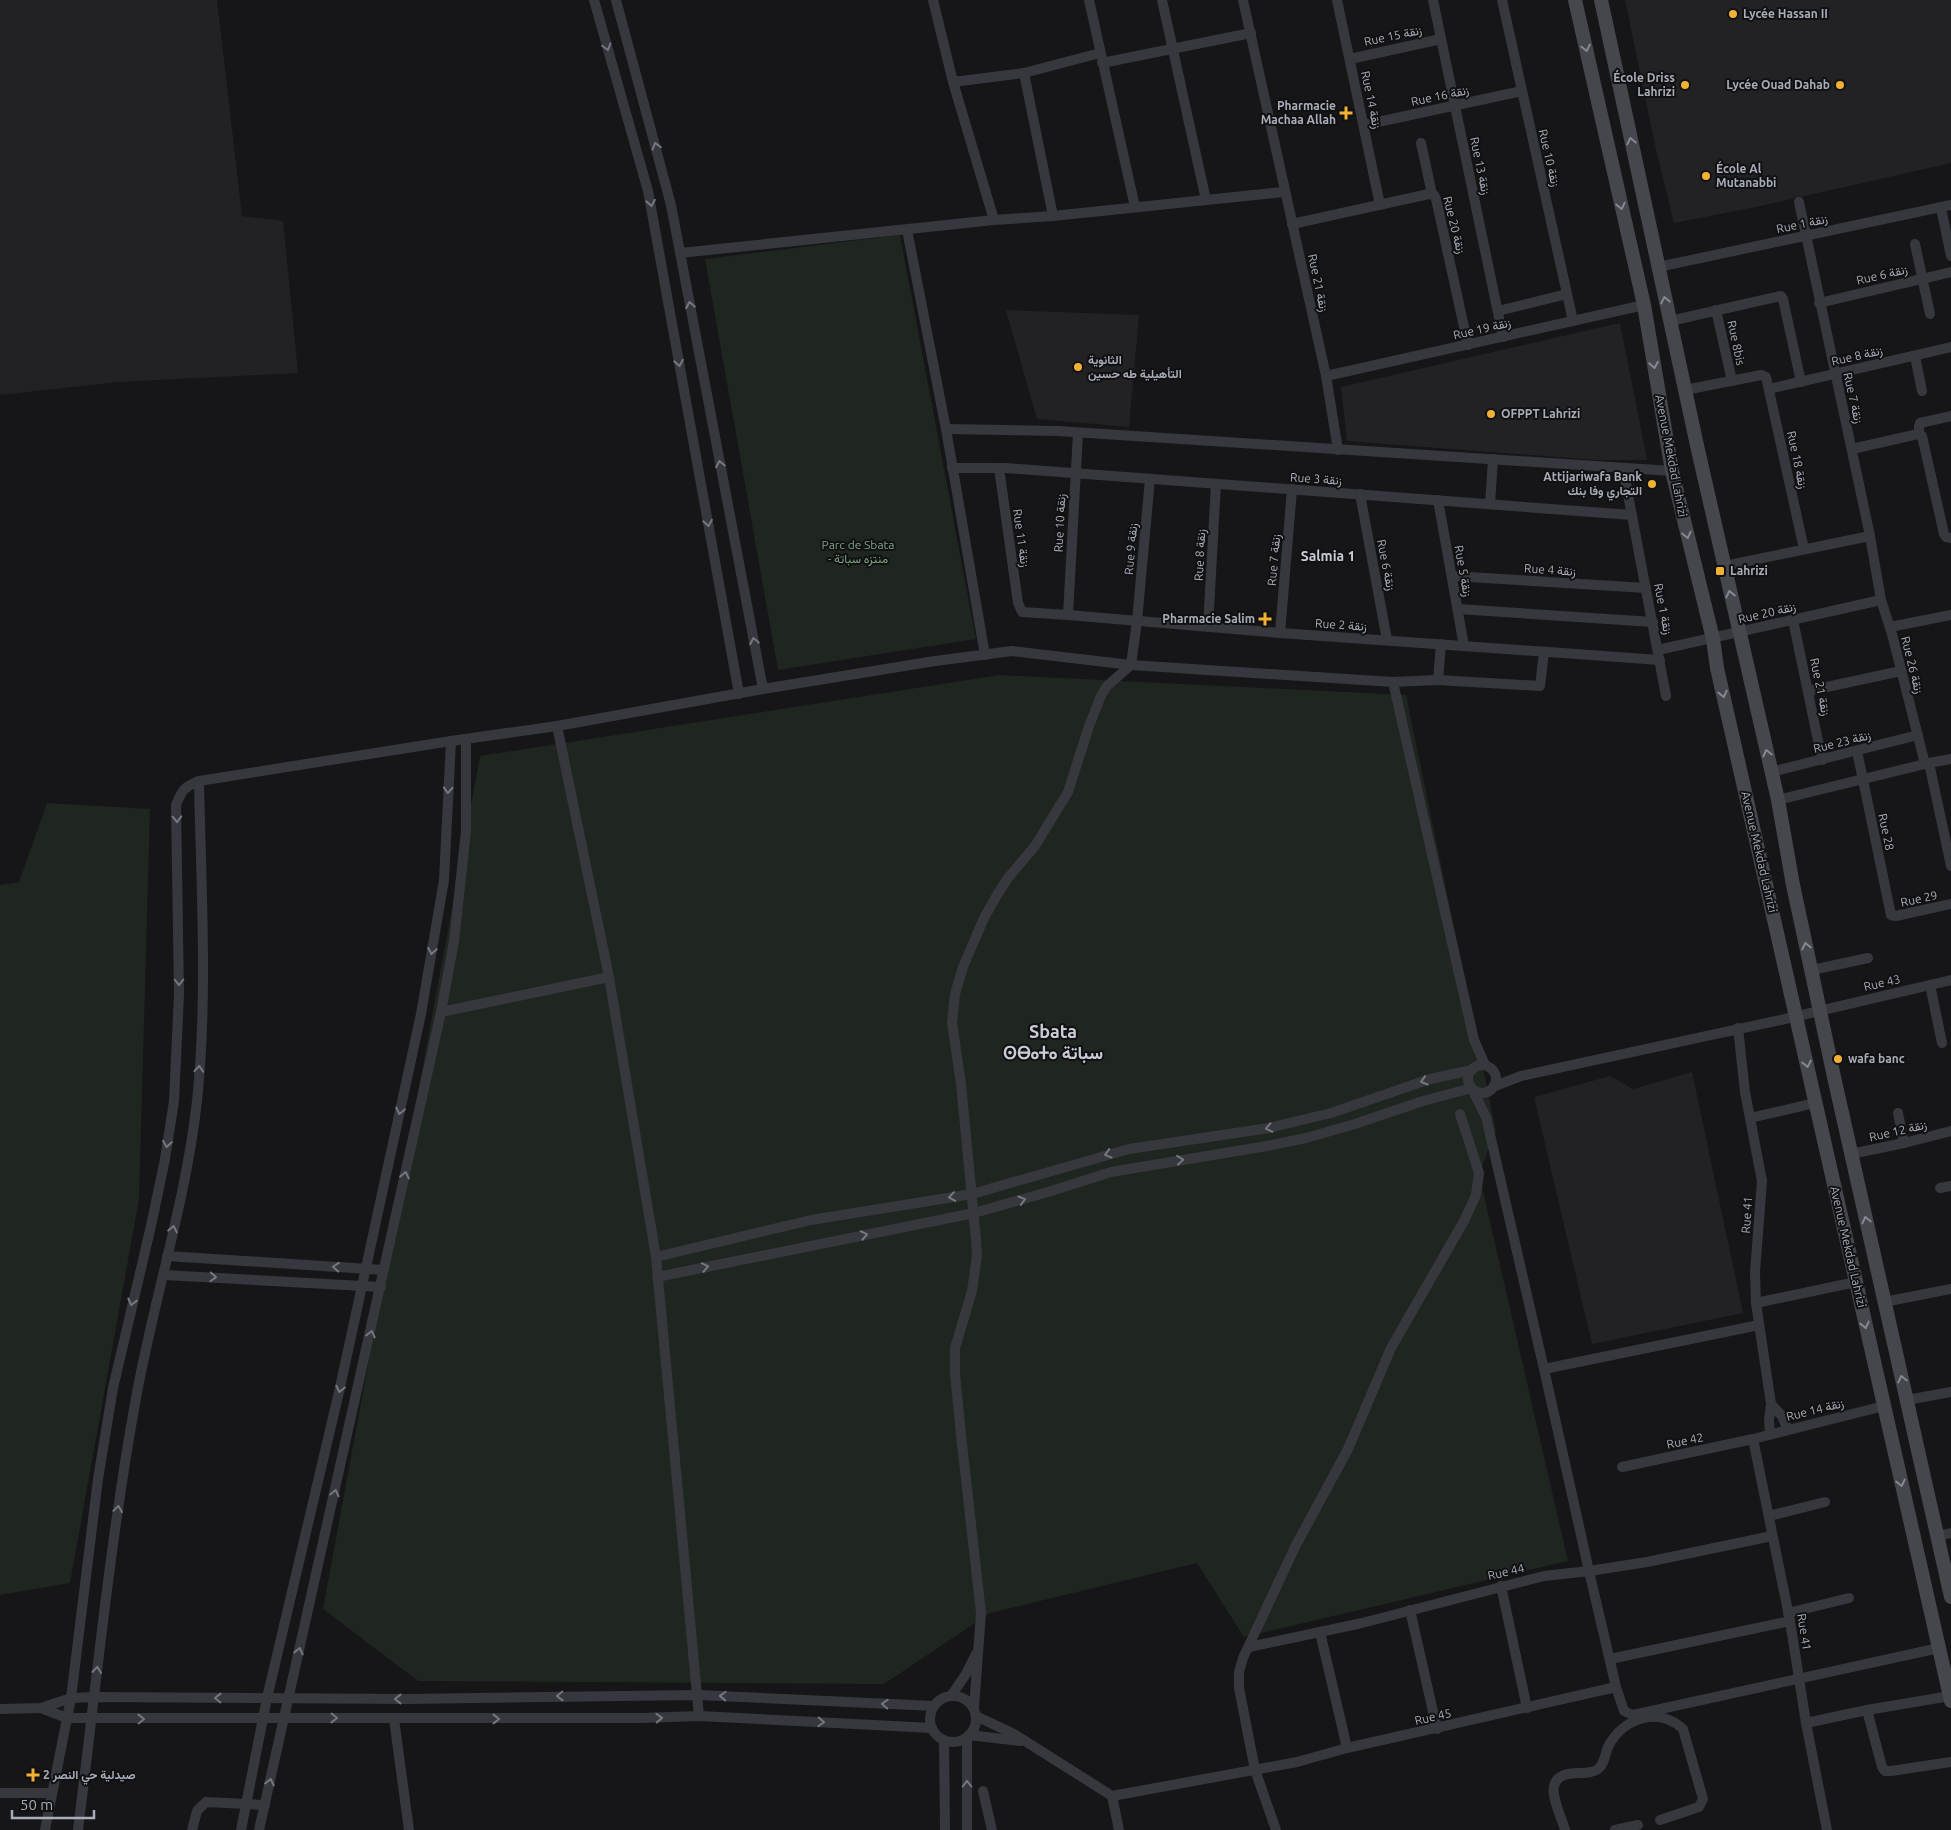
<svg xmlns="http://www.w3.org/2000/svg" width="1951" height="1830" font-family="Ubuntu,Vazirmatn,'Noto Sans Tifinagh',sans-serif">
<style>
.built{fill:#222225}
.green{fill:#1e261f}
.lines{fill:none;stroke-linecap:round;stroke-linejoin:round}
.street{stroke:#37383d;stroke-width:10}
.secondary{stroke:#45474d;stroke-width:14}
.oneway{stroke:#757881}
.oneway2{stroke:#858993}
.poi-dot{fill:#f2b134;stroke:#111113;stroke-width:2}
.labels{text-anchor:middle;stroke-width:4;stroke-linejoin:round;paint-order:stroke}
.poi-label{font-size:12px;font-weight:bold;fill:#a8adb8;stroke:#111113;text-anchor:start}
.street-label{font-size:12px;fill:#a8adb8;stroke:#111113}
.park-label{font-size:12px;fill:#7fa381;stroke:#111113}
.neighbourhood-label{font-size:14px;font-weight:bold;fill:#c9ccd4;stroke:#111113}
.district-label{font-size:18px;font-weight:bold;fill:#c9ccd4;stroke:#111113}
</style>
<rect width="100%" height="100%" fill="#161618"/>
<g class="built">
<path d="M0,0H217L242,216L283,221L298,373L118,382L0,395Z"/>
<path d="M1625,0H1951V163L1756,207L1674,223L1655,145Z"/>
<path d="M1006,310L1139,315L1129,427L1037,419Z"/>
<path d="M1620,323L1647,460H1596L1347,441L1341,387Z"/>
<path d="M1692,1072L1743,1313L1592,1344L1534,1097L1610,1076L1633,1089Z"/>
</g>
<g class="green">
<path d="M900,235L976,639L778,670L705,259Z"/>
<path d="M1000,675L1406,695L1496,1131L1479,1174L1568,1561L1244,1637L1197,1563L990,1613L884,1684L418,1681L323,1609L480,756Z"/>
<path d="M47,803L150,809L139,1199L70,1583L0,1595V885L19,882Z"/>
</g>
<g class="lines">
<g class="street">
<path d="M594,0L648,191L739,694"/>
<path d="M616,0L671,205L763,689"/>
<path d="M933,0L953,82L994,220L1053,216L1283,192L1286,194"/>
<path d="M1089,0L1135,207"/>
<path d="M1162,0L1206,200"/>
<path d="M1243,0L1326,376L1338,450"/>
<path d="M1337,0L1380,205"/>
<path d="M1433,0L1503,337"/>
<path d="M1502,0L1573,321"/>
<path d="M1350,59L1441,39"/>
<path d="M1102,63L1251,33"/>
<path d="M1024,73L1053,216"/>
<path d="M953,82L1024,73L1100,53"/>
<path d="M1364,125L1522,91"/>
<path d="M1421,143L1432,194"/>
<path d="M1799,202L1870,536L1881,600L1892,634L1925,764L1929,763"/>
<path d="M1941,208L1951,256"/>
<path d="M1292,224L1429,194L1434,195L1436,199L1468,345"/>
<path d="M907,230L946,429L985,655"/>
<path d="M1915,244L1930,314"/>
<path d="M680,253L994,220"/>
<path d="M1658,267L1951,205"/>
<path d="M1819,303L1951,272"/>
<path d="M1716,310L1732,381"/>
<path d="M1498,311L1567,294"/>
<path d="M1670,321L1781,296L1783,299L1801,382"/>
<path d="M1915,356L1922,391"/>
<path d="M1326,376L1644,305"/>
<path d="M1769,389L1951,347"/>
<path d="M1685,390L1761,375L1766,377L1804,549"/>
<path d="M946,429L1058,431L1672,471"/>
<path d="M1919,434V426L1920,423L1951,416"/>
<path d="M1852,449L1918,434L1922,436L1944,534L1946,537L1951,538"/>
<path d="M952,468H1006L1632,515"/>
<path d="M999,468L1018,603L1022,612L1068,615L1280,633L1660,660"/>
<path d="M1623,468L1666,696"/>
<path d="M1360,494L1387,640"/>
<path d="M1438,500L1464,646"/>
<path d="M1490,504L1493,459"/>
<path d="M1724,566L1870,536"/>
<path d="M1452,576L1646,588"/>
<path d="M1458,609L1653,622"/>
<path d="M1068,615L1078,433"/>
<path d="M1793,620L1822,760"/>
<path d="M1208,627L1216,484"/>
<path d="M1890,627L1951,615"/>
<path d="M1280,633L1292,489"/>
<path d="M1658,650L1881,600"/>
<path d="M1438,680L1441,644"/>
<path d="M1393,682L1438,680L1540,686L1544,652"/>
<path d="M1808,691L1901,671"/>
<path d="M557,726L609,977L656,1257L699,1716"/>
<path d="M1857,751L1891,915L1896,916L1951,904"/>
<path d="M1929,763L1951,866"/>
<path d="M1929,763L1951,759"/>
<path d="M1771,772L1918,735"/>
<path d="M1778,800L1925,764"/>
<path d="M1812,970L1868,958"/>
<path d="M1930,985L1942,1043"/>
<path d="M441,1012L609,977"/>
<path d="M1738,1028L1745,1092L1762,1181L1755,1272L1756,1303L1771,1404L1769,1420L1770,1434"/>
<circle cx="1482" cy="1079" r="14"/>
<path d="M1495,1086L1521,1076L1785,1019L1951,980"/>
<path d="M1472,1089L1486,1117L1544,1369L1589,1571L1616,1687L1624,1711L1633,1715L1939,1648"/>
<path d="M1898,1113L1904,1143"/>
<path d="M1750,1118L1815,1103"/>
<path d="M1851,1154L1904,1143L1951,1131"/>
<path d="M1940,1188L1951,1186"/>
<path d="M167,1256L384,1270"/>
<path d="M656,1257L811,1220L972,1194L1129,1149L1269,1128L1331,1113L1430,1079L1472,1070"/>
<path d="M164,1275L381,1287"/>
<path d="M657,1277L974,1213L1048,1192L1111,1172L1267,1146L1306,1138L1355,1124L1423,1101L1472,1088"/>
<path d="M1884,1302L1951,1289"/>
<path d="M1756,1303L1856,1282"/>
<path d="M1544,1369L1759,1325"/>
<path d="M1907,1400L1951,1392"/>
<path d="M1771,1404L1782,1416L1788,1430"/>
<path d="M1753,1439L1790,1621L1806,1723L1827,1830"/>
<path d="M1622,1467L1753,1439L1884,1406"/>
<path d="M1769,1516L1825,1502"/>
<path d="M1938,1536L1951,1533"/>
<path d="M1501,1586L1527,1708"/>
<path d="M1410,1610L1437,1729"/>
<path d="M1788,1613L1849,1598"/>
<path d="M1320,1632L1347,1748"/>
<path d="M1249,1647L1362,1623L1544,1576L1589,1571L1647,1562L1772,1536"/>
<path d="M1610,1659L1790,1621"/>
<path d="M951,1696L966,1674L976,1654"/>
<circle cx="953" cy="1719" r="23"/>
<path d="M41,1708L67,1718H642L699,1716L932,1728"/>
<path d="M974,1708L981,1613L961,1435L955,1374V1348L972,1291L977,1256L976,1240L961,1084L952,1023L955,994L963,967L984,918L997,895L1008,878L1035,846L1068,792L1089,726L1101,696L1107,686L1131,665L1137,621L1150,479"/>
<path d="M0,1709L41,1708L71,1698L95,1697L408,1699L698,1695L934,1706"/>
<path d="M1867,1710L1882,1767L1885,1771H1891L1951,1762"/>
<path d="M976,1716L1014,1734L1112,1796L1297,1762L1347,1748L1616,1687"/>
<path d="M394,1719L409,1830"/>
<path d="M1806,1723L1867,1710L1950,1696"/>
<path d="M969,1735L1020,1741"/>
<path d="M967,1737V1830"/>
<path d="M944,1740L945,1830"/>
<path d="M983,1791L992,1830"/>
<path d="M0,1793H52"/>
<path d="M1112,1796L1119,1830"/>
<path d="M45,1830L71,1698L98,1479L113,1388L151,1226L165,1159L174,1101L179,994L176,805C182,790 184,787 199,781L451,741L557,726L763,689L935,661L1012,651L1131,665L1393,682L1474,1040L1485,1065"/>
<path d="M78,1830C96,1686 110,1541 136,1398C154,1298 186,1201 197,1101C208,997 201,886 199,781"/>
<path d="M192,1830L197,1811L206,1802L265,1805"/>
<path d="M241,1830L267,1698L339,1392L421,1014L444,880L451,741"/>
<path d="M259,1830L441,1012L454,941L466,831V740"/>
<path d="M1276,1830L1255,1770L1239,1688V1672L1243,1658L1295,1547L1348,1449L1391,1348L1464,1221L1476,1195L1479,1173L1460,1114"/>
<path d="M1565,1830C1562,1819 1551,1796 1554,1786C1559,1766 1587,1778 1598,1769C1605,1764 1605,1752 1609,1745C1624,1718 1659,1706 1683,1729L1703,1799L1699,1807L1660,1820"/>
<path d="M1615,1830L1638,1825"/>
</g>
<g class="secondary">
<path d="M1575,0L1644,305L1672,471L1713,639L1717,668L1951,1701"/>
<path d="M1601,0L1698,450L1778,800L1793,885L1834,1077L1951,1597"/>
</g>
</g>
<defs><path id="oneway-chevron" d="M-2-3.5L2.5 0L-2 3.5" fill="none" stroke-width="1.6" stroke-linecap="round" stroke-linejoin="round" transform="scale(1.25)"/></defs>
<g class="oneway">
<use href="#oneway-chevron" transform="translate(607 47) rotate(74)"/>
<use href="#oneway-chevron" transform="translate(656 146) rotate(-105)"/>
<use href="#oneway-chevron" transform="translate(651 203) rotate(80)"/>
<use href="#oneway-chevron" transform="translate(690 305) rotate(-101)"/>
<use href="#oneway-chevron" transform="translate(679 363) rotate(80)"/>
<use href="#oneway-chevron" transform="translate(720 464) rotate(-101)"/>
<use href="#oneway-chevron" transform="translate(708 523) rotate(80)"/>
<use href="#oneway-chevron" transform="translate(754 641) rotate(-101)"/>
<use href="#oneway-chevron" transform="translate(448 790) rotate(93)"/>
<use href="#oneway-chevron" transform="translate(177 819) rotate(89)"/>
<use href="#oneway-chevron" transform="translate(432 951) rotate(100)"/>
<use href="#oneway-chevron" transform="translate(179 982) rotate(90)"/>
<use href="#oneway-chevron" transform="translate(199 1069) rotate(-86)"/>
<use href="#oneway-chevron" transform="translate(1424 1081) rotate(163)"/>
<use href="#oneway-chevron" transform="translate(400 1111) rotate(102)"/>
<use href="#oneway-chevron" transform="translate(1269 1128) rotate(168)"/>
<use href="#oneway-chevron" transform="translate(167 1144) rotate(99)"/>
<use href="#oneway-chevron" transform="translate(1108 1154) rotate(165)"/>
<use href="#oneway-chevron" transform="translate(1180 1160) rotate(-6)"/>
<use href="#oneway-chevron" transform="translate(405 1175) rotate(-78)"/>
<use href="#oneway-chevron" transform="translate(952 1197) rotate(171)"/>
<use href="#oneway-chevron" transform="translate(1022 1200) rotate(-16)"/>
<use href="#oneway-chevron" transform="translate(173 1229) rotate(-78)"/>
<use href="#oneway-chevron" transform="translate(864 1235) rotate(-11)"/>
<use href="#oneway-chevron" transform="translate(336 1267) rotate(-176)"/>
<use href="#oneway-chevron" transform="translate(705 1267) rotate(-11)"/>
<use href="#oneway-chevron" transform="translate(213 1277) rotate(3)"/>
<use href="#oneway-chevron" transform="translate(132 1302) rotate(104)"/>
<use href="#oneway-chevron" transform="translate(371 1334) rotate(-77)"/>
<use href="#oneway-chevron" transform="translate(340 1389) rotate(103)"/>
<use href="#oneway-chevron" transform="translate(335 1493) rotate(-77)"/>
<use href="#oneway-chevron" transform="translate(118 1509) rotate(-82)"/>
<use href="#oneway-chevron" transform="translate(299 1651) rotate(-77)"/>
<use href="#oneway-chevron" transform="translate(97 1670) rotate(-84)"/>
<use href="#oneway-chevron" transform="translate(560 1696) rotate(179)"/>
<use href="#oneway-chevron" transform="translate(723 1696) rotate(-178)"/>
<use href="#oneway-chevron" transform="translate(218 1698) rotate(-179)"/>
<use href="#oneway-chevron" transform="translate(398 1699) rotate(-180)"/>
<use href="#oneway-chevron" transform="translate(885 1704) rotate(-177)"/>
<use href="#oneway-chevron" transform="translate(334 1718) rotate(1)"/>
<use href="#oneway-chevron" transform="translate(659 1718) rotate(-2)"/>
<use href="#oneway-chevron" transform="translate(141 1719) rotate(-1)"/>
<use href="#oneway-chevron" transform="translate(496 1719)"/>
<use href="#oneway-chevron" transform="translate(821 1722) rotate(3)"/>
<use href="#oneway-chevron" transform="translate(270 1782) rotate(-77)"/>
<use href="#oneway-chevron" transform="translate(967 1784) rotate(-90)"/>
</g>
<g class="oneway2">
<use href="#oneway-chevron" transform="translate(1586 48) rotate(77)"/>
<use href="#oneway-chevron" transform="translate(1631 141) rotate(-102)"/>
<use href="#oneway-chevron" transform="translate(1621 206) rotate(77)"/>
<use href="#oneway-chevron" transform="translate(1665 300) rotate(-102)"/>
<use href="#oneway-chevron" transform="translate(1654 365) rotate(80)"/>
<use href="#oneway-chevron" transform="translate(1687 535) rotate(77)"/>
<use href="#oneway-chevron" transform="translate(1730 594) rotate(-102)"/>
<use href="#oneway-chevron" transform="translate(1723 694) rotate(77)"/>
<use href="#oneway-chevron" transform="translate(1767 753) rotate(-103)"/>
<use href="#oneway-chevron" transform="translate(1806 946) rotate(-103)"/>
<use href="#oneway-chevron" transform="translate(1807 1064) rotate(78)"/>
<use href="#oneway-chevron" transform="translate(1866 1220) rotate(-103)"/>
<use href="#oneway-chevron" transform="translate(1865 1325) rotate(77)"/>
<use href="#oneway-chevron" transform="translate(1902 1379) rotate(-103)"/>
<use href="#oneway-chevron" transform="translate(1901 1483) rotate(77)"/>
</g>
<g class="poi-dot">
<circle cx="1733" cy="14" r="5"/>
<circle cx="1685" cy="85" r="5"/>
<circle cx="1840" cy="85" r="5"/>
<path d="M1343.5 105.5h5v5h5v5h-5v5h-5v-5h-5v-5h5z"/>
<circle cx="1706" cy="176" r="5"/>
<circle cx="1078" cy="367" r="5"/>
<circle cx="1491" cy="414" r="5"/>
<circle cx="1652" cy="484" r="5"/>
<rect x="1715" y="566" width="10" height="10" rx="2.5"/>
<path d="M1262.5 611.5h5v5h5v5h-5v5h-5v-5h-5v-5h5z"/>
<circle cx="1838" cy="1059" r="5"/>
<path d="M30.5 1767.5h5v5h5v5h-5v5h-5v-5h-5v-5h5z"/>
</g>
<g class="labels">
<g class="poi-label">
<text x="1743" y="18">Lycée Hassan II</text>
<text x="1675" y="82" text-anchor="end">École Driss<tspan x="1675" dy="14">Lahrizi</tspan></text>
<text x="1830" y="89" text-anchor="end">Lycée Ouad Dahab</text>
<text x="1336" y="110" text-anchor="end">Pharmacie<tspan x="1336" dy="14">Machaa Allah</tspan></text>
<text x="1716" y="173">École Al<tspan x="1716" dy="14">Mutanabbi</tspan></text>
<text x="1088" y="364">الثانوية<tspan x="1088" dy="14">التأهيلية طه حسين</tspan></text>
<text x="1501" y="418">OFPPT Lahrizi</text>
<text x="1642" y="481" text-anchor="end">Attijariwafa Bank<tspan x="1642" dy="14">التجاري وفا بنك</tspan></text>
<text x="1730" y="575">Lahrizi</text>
<text x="1255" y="623" text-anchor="end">Pharmacie Salim</text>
<text x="1848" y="1063">wafa banc</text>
<text x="43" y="1779">صيدلية حي النصر 2</text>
</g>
<g class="street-label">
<text transform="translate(1393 36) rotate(-12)" y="4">Rue 15 زنقة</text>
<text transform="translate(1440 96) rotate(-12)" y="4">Rue 16 زنقة</text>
<text transform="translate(1371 100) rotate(78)" y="4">Rue 14 زنقة</text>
<text transform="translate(1549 158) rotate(77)" y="4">Rue 10 زنقة</text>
<text transform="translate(1480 166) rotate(78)" y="4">Rue 13 زنقة</text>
<text transform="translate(1802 224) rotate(-12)" y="4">Rue 1 زنقة</text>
<text transform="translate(1454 225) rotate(76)" y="4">Rue 20 زنقة</text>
<text transform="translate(1882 275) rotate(-13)" y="4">Rue 6 زنقة</text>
<text transform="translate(1318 283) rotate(78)" y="4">Rue 21 زنقة</text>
<text transform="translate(1482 329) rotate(-13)" y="4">Rue 19 زنقة</text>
<text transform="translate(1736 343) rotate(78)" y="4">Rue 8bis</text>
<text transform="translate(1857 356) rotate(-13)" y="4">Rue 8 زنقة</text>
<text transform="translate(1853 398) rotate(77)" y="4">Rue 7 زنقة</text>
<text transform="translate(1671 456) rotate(79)" y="4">Avenue Mekdad Lahrizi</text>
<text transform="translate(1797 460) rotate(78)" y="4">Rue 18 زنقة</text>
<text transform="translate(1316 479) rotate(4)" y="4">Rue 3 زنقة</text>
<text transform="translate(1060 523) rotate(-87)" y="4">Rue 10 زنقة</text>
<text transform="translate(1021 538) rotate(82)" y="4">Rue 11 زنقة</text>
<text transform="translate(1131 549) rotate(-85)" y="4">Rue 9 زنقة</text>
<text transform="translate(1200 555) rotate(-87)" y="4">Rue 8 زنقة</text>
<text transform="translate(1274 560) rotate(-85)" y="4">Rue 7 زنقة</text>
<text transform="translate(1386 565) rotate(79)" y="4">Rue 6 زنقة</text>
<text transform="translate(1550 570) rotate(4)" y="4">Rue 4 زنقة</text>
<text transform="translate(1463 571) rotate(80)" y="4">Rue 5 زنقة</text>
<text transform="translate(1663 609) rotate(79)" y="4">Rue 1 زنقة</text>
<text transform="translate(1767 613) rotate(-13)" y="4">Rue 20 زنقة</text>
<text transform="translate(1341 625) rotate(4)" y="4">Rue 2 زنقة</text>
<text transform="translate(1912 665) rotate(76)" y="4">Rue 26 زنقة</text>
<text transform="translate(1820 687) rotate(78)" y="4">Rue 21 زنقة</text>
<text transform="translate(1842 742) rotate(-14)" y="4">Rue 23 زنقة</text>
<text transform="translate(1886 832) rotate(78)" y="4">Rue 28</text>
<text transform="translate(1759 852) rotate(77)" y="4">Avenue Mekdad Lahrizi</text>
<text transform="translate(1919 899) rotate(-12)" y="4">Rue 29</text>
<text transform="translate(1882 983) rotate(-13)" y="4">Rue 43</text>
<text transform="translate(1898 1131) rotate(-13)" y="4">Rue 12 زنقة</text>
<text transform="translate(1747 1215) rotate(-86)" y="4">Rue 41</text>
<text transform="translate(1848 1247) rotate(77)" y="4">Avenue Mekdad Lahrizi</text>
<text transform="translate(1815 1410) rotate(-14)" y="4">Rue 14 زنقة</text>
<text transform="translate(1685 1441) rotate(-12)" y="4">Rue 42</text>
<text transform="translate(1506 1572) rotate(-13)" y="4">Rue 44</text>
<text transform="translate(1804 1632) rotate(81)" y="4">Rue 41</text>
<text transform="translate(1433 1717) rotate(-13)" y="4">Rue 45</text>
</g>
<g class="park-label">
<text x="858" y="549">Parc de Sbata<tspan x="858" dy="14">- منتزه سباتة</tspan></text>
</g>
<g class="neighbourhood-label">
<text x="1328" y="561">Salmia 1</text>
</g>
<g class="district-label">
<text x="1053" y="1038">Sbata<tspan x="1053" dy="21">ⵙⴱⴰⵜⴰ سباتة</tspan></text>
</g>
</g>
<path d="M12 1810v8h82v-8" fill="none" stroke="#a8adb8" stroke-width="2.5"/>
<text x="20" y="1810" font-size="15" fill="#a8adb8" stroke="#111113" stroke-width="4" paint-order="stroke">50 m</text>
</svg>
